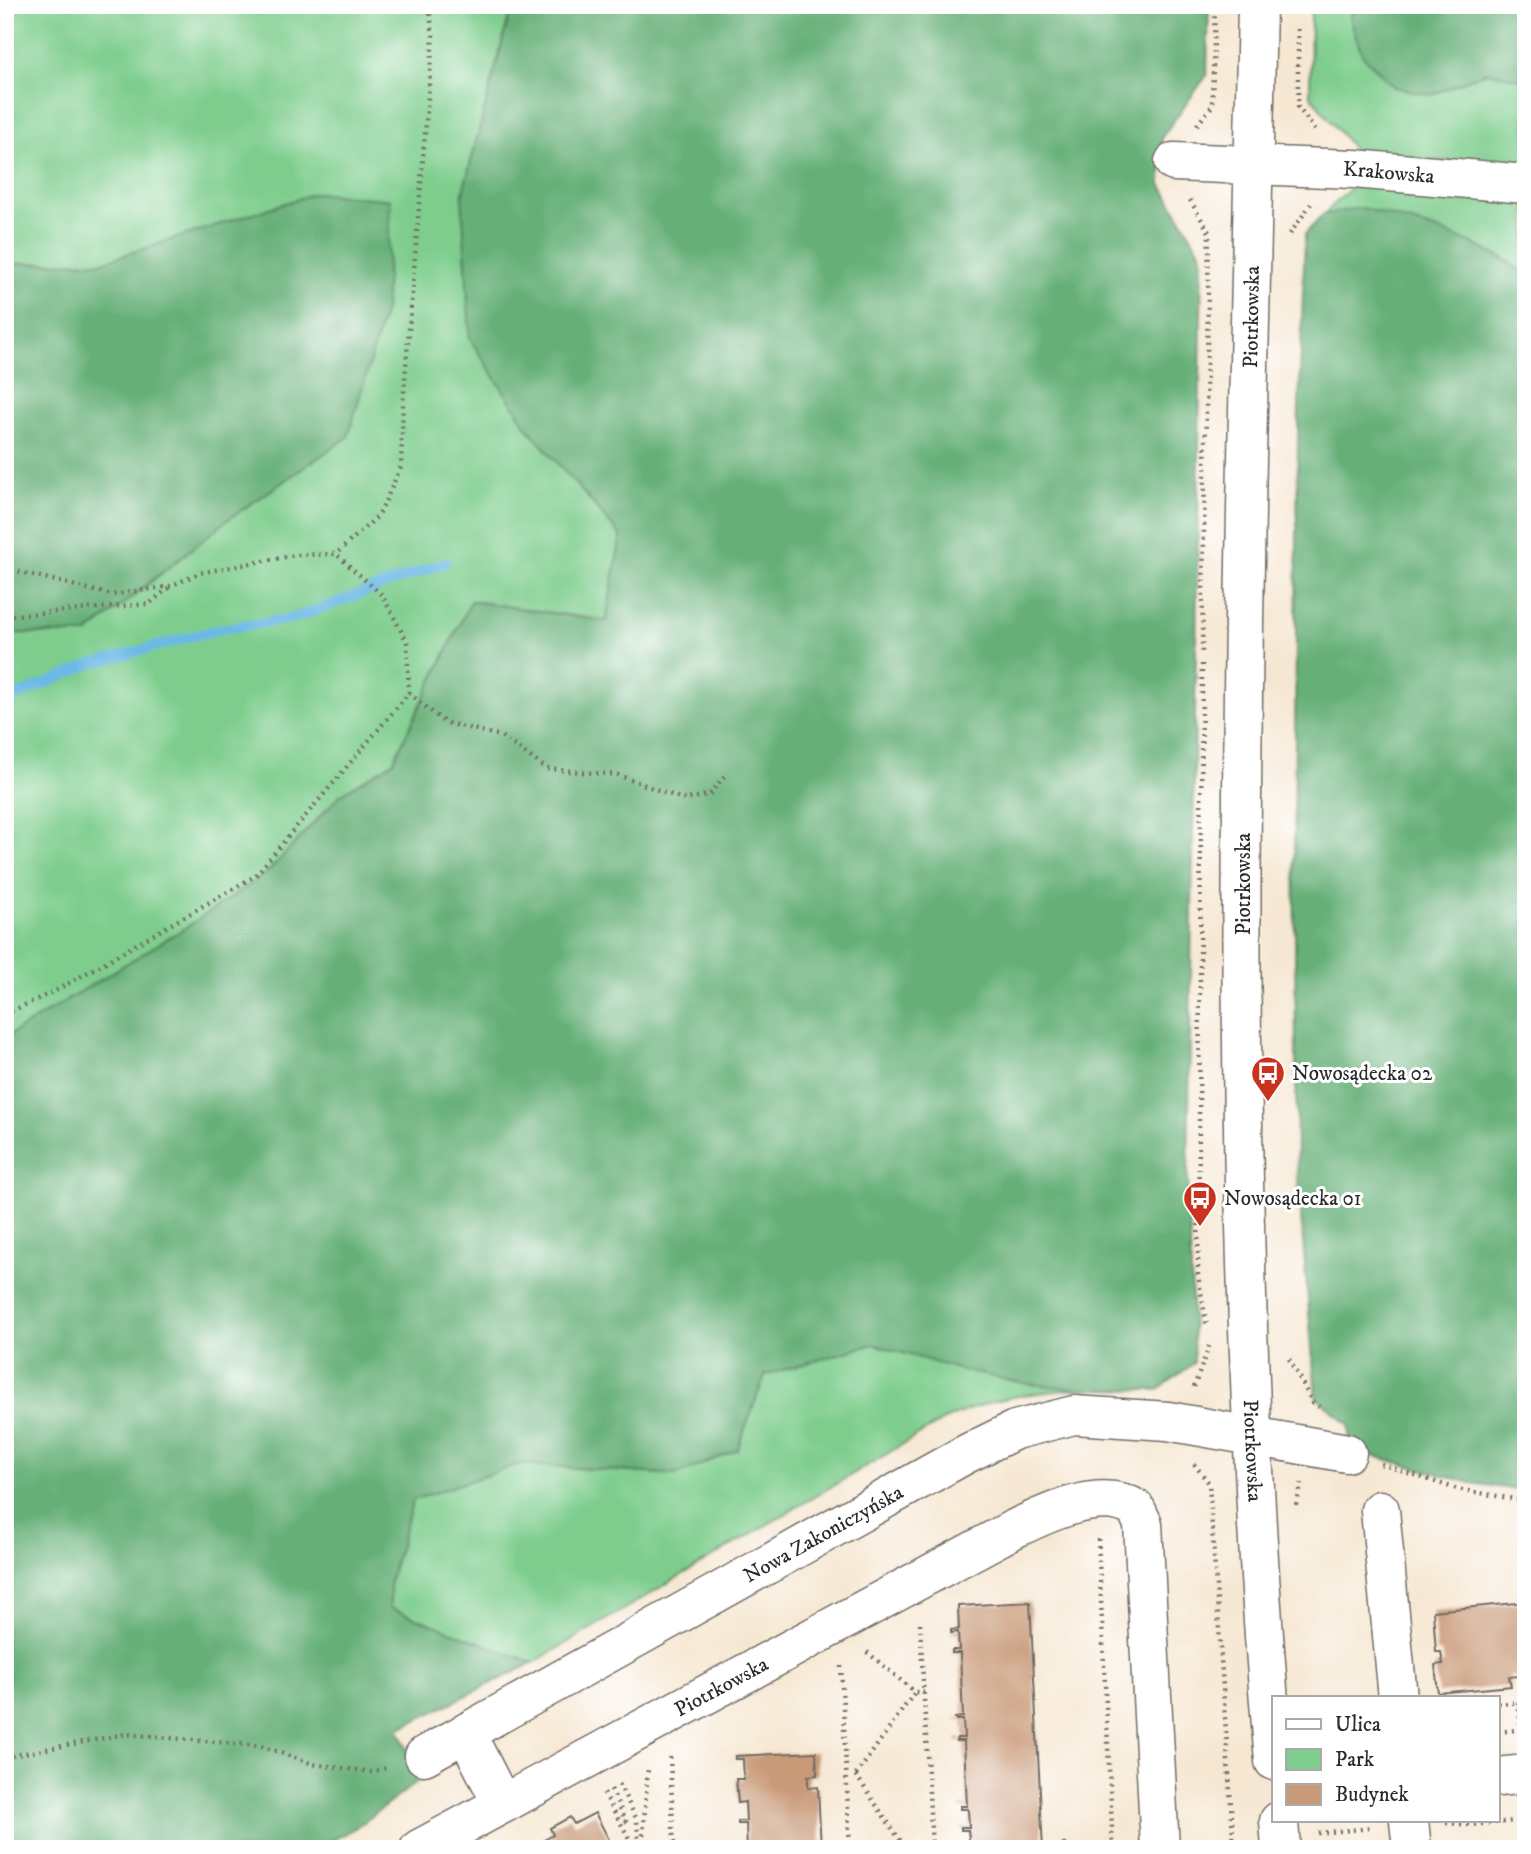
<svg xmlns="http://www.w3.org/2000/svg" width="1531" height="1854" font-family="'IM FELL DW Pica',serif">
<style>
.green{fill:#7ecd8d;stroke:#547c5c;stroke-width:2}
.forest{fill:#66b078;stroke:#486e52;stroke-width:2}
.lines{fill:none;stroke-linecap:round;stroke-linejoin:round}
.stream{stroke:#6cb9e6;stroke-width:10}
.building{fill:#c99a78}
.minor-casing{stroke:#726d65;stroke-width:41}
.path{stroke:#726d65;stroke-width:4.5;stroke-dasharray:2 5;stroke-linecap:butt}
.minor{stroke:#fff;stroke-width:38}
.labels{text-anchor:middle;stroke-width:6;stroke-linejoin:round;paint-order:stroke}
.street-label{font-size:21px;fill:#2b2b2b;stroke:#fff}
.poi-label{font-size:21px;fill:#2b2b2b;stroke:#fff;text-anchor:start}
</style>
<rect width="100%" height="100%" fill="#fff"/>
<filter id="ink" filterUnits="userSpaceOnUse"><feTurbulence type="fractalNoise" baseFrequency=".0143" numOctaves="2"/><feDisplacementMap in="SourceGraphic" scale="14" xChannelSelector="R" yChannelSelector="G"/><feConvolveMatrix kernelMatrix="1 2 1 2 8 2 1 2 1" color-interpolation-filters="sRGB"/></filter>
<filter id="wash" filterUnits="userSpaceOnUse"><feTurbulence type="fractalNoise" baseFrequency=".00686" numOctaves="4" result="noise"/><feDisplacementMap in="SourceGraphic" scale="28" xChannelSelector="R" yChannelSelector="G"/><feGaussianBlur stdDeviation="1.57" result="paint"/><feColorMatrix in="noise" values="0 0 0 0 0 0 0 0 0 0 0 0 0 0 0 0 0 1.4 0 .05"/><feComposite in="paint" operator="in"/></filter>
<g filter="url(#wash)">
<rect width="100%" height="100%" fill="#f6e7d2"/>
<g class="green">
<path d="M5,5H512L462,196L529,430L621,536L606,621L471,601L393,762L340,795L267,873L193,923L5,1038V633L87,634L226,521L348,437L391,200L316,193L103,262L5,264Z"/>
<path d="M1311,5H1357L1350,17L1431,95L1486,72L1520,79L1526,89V168L1357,154L1310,95Z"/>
<path d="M1355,184L1526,198V275L1502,257L1363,208L1324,214Z"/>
<path d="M874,1344C942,1364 1009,1382 1080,1389C1026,1393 995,1397 944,1420L533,1663L390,1608V1579L413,1500L519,1464L676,1475L737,1450L765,1375Z"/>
</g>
<g class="forest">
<path d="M512,5H1209L1207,75L1162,137L1161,184L1202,255L1188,1177L1194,1363L1158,1390L1080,1389L1028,1384L964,1371L873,1344L765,1375L737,1450L676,1475L519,1464L413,1500L390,1579V1608L533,1663L398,1729L422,1778L359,1826L317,1849H5V1038L193,923L267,873L340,795L393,762L471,601L606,621L621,536L529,430L470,339L462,196Z"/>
<path d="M1357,5H1526V89L1520,79L1486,72L1431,95L1394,87L1362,55L1350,17Z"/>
<path d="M316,193L391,200L385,310L348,437L226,521L86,634L5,633V264L103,262Z"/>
<path d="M1363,208C1420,224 1477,238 1526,275V1491L1471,1483L1349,1449V1425L1316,1397L1297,1169L1294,832L1298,434L1305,234L1324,214Z"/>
</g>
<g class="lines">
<path class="stream" d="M5,701L91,664L216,630L295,618L446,562"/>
</g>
<g id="blocks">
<g class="building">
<path d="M1030,1602L1043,1849H970L968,1830H961V1827H969L968,1809H960V1806H967L964,1741H956L957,1738H964L963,1720H956L955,1718L963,1717L960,1653H952V1650H959L958,1632L951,1633V1630L959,1629L958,1606Z"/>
<path d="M1526,1602V1675L1509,1677L1511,1686L1438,1693L1435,1665L1443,1664L1441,1652H1436L1433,1611Z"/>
<path d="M816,1752L817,1775L808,1776V1788L818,1787L821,1849H747L746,1824H738V1821H746L745,1802L738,1803L736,1779H744L743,1759H735V1756Z"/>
<path d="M595,1813L614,1849H528L553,1835L550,1828L570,1817L574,1824Z"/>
</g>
</g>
</g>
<g filter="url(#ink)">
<use href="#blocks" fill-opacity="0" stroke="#726d65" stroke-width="2"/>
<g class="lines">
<g class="minor-casing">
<g id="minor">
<path id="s1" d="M1257,5C1245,590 1222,1178 1274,1761"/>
<path id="s2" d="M1174,162L1354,169L1526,184"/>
<path d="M1380,1510L1398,1698"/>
<path d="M467,1735L502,1804"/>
<path id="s3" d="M424,1756L966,1454L1015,1430L1074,1415L1168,1421L1347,1453"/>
<path d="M1498,1777L1526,1774"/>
<path d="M1279,1821L1281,1849"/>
<path d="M1409,1821L1412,1849"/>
<path id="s4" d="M419,1849L1012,1530C1045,1514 1101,1486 1136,1509L1143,1524L1160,1849"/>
</g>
</g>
<g class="path">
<path d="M1298,29V107L1315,130"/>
<path d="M1197,125L1212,106L1215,5"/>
<path d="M1190,200L1209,232L1202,652"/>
<path d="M1290,234L1311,204"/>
<path d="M5,568L112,595L171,586L199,573L296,555L336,554L379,515L401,467L403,403L433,36L429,5"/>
<path d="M5,616L149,604L170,587"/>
<path d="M1202,664L1198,1275L1207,1327"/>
<path d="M409,693L444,722L501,736L547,769L618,775L685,800L710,794L725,775"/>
<path d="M5,1014L57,990L255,876L409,693L407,642L382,595L336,554"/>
<path d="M1289,1359L1313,1403L1319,1407"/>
<path d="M1194,1387L1209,1346"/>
<path d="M1194,1464L1209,1483L1234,1849"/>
<path d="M1381,1464L1457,1489L1526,1501"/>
<path d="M1296,1505L1302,1483"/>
<path d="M1098,1539L1113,1849"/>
<path d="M920,1623L932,1849"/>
<path d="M867,1652L915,1692H924"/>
<path d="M841,1666L850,1849"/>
<path d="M1518,1702L1521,1729"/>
<path d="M1498,1704L1526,1702"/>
<path d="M1498,1732L1526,1729"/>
<path d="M5,1757L125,1734L261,1746L313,1764L372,1772L390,1767"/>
<path d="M670,1757L674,1849"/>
<path d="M856,1775L915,1692"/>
<path d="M856,1775L906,1849"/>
<path d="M619,1784L637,1820L639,1849"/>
<path d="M611,1789L626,1821L621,1823"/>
<path d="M604,1793L635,1849"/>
<path d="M1446,1823L1471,1825L1526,1820"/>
<path d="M1318,1833L1372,1828"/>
<path d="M1064,1843L1065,1849"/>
<path d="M642,1849L648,1768"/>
</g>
<use href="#minor" class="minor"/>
</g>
</g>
<defs>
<g id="bus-pin" transform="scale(1.75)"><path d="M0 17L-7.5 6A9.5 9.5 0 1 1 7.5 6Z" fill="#c8321e" stroke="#fff"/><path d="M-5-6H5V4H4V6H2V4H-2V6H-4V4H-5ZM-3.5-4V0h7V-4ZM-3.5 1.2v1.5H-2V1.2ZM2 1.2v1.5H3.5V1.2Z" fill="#fff"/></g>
</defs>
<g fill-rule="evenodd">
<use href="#bus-pin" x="1268" y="1073"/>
<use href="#bus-pin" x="1200" y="1198"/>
</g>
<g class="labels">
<g class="street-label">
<text dy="7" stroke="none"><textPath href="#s2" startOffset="215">Krakowska</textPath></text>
<text transform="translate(1251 317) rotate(-89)" y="7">Piotrkowska</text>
<text transform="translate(1243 884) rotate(-90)" y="7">Piotrkowska</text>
<text dy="7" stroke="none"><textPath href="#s1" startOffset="1446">Piotrkowska</textPath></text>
<text dy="7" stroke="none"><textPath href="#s3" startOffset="457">Nowa Zakoniczyńska</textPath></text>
<text dy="7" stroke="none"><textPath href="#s4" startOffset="343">Piotrkowska</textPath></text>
</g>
<g class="poi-label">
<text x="1292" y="1080">Nowosądecka 02</text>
<text x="1224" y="1205">Nowosądecka 01</text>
</g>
</g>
<rect width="1531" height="1854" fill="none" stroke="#fff" stroke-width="28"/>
<rect x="1272" y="1696" width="228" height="126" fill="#ffffff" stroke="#aaaaaa" stroke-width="2"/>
<rect x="1286" y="1719" width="35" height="10" fill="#ffffff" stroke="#aaaaaa" stroke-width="2"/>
<text x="1335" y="1731" font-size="21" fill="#2b2b2b">Ulica</text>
<rect x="1286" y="1749" width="35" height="21" fill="#7ecd8d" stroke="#aaaaaa" stroke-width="2"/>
<text x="1335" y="1766" font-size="21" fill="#2b2b2b">Park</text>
<rect x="1286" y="1784" width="35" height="21" fill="#c99a78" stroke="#aaaaaa" stroke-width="2"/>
<text x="1335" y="1801" font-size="21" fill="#2b2b2b">Budynek</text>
</svg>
